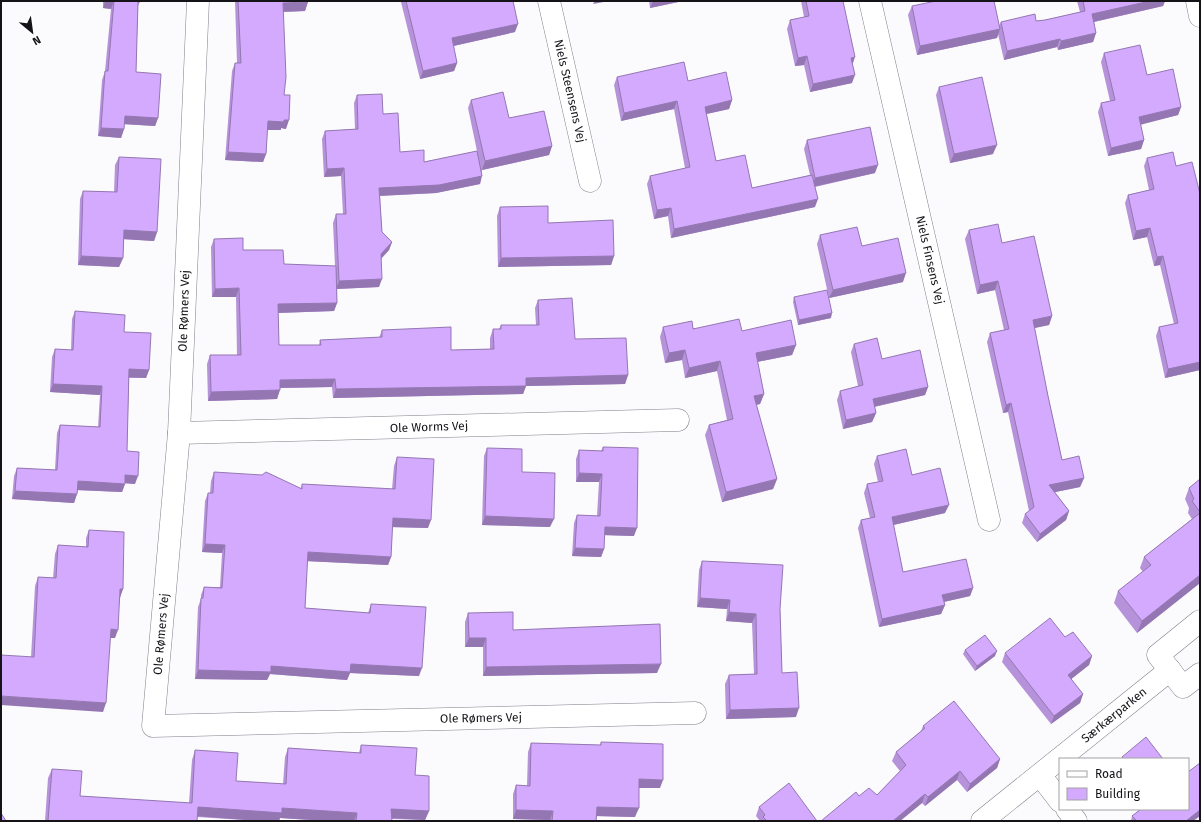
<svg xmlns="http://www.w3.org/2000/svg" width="1201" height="822" font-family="'Fira Sans',sans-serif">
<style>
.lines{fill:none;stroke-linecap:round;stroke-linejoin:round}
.street-casing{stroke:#837e8a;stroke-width:23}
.street{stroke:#fff;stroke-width:22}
.wall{fill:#b692da}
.shaded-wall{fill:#9477b2}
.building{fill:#d4aafe;stroke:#9477b2}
.labels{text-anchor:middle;stroke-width:3.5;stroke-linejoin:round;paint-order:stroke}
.street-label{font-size:12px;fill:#151318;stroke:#fff}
</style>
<rect width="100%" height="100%" fill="#fbfafd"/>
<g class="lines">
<g class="street-casing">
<g id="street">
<path d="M198,1L179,433L153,726L695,713"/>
<path d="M549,1L590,181"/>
<path d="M870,1L989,520"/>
<path d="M1197,1L1200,16"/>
<path d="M179,433L678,420"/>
<path d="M1200,621L1158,655L1183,687L1200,674"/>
<path d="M1040,775L1060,801"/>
<path d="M1067,809L1076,821"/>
<path d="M982,821L1170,670"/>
</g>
</g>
<use href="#street" class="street"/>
</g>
<g class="wall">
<path d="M103,1H140L138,6L136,72L158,118L155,126L124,124V129L121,138L98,136L102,80L105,71L111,9L103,8Z"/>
<path d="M235,1H308L305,11L283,12L284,95L286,129L281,128V130H267L266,154L263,162L225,160L232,71L235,63H237Z"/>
<path d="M401,1H513L515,32L453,46L457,63L454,71L420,79L401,2Z"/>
<path d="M649,1H683L650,8Z"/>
<path d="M801,1H843L852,64V83L810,92L804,65L795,66L787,29L790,20L804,17Z"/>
<path d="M1077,1H1165L1163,6L1094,22L1096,33L1093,42L1058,50L1057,47L1004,60L998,34L997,38L917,55L908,15L912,6L999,26L1001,22L1036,21L1045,20L1080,12Z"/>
<path d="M1104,53L1147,75L1181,107L1178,115L1140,124L1144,140L1141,149L1108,156L1098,112L1101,103L1110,101L1101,62Z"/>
<path d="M617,77L688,81L732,100L729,109L706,114L716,161L752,188L810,175L804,149L807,140L875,173L815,187V207L671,238L668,216L654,219L647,184L650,176L685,168L674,109L621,121L614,85Z"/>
<path d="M939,87L993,154L950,163L936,95Z"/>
<path d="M357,95L383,114L400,152L424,162L477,151L468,108L471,100L509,118L552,146L549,155L482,170L480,184L436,193L380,196L382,232L392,242L389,250L381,259L379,287L337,289V303L334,311L278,313L279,345H319L320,340L379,338L382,330L451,350L490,349V338L493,329H499L501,325H536L535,308L538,300L575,339L628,375L625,384L526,386L523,394L333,398L332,387L280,388L277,399L208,401L207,364L210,355H237L236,297H212L211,247L214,239L243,250L284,264L335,266L333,223L336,214H343L341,176L324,177L322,139L325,131L355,129L354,103Z"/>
<path d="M119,157L157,232L154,241L124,239L123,258L119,267L78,265L80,199L83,191L114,192L115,165Z"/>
<path d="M1147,158L1200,370L1165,378L1156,336L1159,327L1174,324L1160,265L1154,266L1147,237L1133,240L1125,203L1128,195L1149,190L1144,166Z"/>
<path d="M500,207L548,223L614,256L611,265L498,267L497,216Z"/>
<path d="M969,230L1002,243L1052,316L1049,325L1034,328L1048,396L1062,460L1084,478L1080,487L1055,492L1069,511L1066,520L1037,542L1022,523L1025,514L1029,511L1008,412L1003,413L987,342L990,333L1004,330L995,290L977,294L965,239Z"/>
<path d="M820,235L862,246L903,282L829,298L817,244Z"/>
<path d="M794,297L831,318L798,325L793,302Z"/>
<path d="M75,311L124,332L149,370L146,378H129L127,451L135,484L125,483L122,492L78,490L74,503L12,499L14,476L17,468L55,470L57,433L60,425L98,427L100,395L50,392L52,357L55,349L71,350L72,319Z"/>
<path d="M663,327L742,331L796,345L792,355L757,362L764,394L760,404L756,405L777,479L773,489L722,502L705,435L709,425L727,420L717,371L685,378L682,360L665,363L660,337Z"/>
<path d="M854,344L882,359L928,387L925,395L874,407L876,413L872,422L843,429L837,400L840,391L858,386L851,352Z"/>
<path d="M603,447L634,536L604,535V549L601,557L572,556L574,523L577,515L597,516L599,482H576V459L579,450L601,451Z"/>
<path d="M487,448L522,472L550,527L482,525L484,456Z"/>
<path d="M877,456L912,475L945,513L893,525L903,572L973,588L970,596L944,602L945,605L941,614L879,627L858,528L861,520L870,518L864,493L867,484L878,482L874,464Z"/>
<path d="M397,457L428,528L392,527L391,557L388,565L307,561L305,608L368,613L371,604L419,676L350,673L347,680L270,674L267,680L195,679L198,607L201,599V595L204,587H220L222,553L202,552L205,501L208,493H210L211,481L214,472L301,488L302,484L392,489L394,466Z"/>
<path d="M1200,479V583L1137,633L1114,603L1118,591L1143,572L1140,568L1144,557L1192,519L1188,513L1189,508L1185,499L1189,488Z"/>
<path d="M89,530L120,598L115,638H110L103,712L31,657L35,586L38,577L53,578L55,554L58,545L86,547V538Z"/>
<path d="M702,561L780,609L782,673L796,717L726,719L725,684L729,675L754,674L752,623L726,621L727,609L697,607L699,570Z"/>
<path d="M468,613L513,630L657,673L483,676V647H465V622Z"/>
<path d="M1065,637L1092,656L1089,665L1071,679L1083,694L1080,703L1051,724L1002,662L1005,653Z"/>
<path d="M965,650L995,656L975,671L963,654Z"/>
<path d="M923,726L1000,759L997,768L967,792L957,780L925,806L922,803L900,821H821L859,796L877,795L900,771L892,761L896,752L921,731Z"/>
<path d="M601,742L660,788H639L635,817L597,816L596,821H550V820L513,819V794L516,785L527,786L528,752L531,743L600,745Z"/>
<path d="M361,745L415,775L429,811L425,820L392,819V821H327L280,818L279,821H258L197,817V821H45L48,778L52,769L80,796L189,803L192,760L195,750L236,781L283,784L285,757L288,748L359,753Z"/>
<path d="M1200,763V816L1193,821H1131L1132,816Z"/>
<path d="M759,807L817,821H760L756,816Z"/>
</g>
<g class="shaded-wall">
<path d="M105,1H114L111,9L103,8Z"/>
<path d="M595,1H609L593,4Z"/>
<path d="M653,1H683L650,8Z"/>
<path d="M1150,1H1165L1163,6L1089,23L1092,14Z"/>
<path d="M308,2L305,11L279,12L283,3Z"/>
<path d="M518,24L515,32L449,47L452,38Z"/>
<path d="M1000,29L997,38L917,55L920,46Z"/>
<path d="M1096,33L1093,42L1058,50L1061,41Z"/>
<path d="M1060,39L1057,47L1004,60L1007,51Z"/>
<path d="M807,56L804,65L795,66L798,58Z"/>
<path d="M855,57L852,66L851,58Z"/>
<path d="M457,63L454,71L420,79L423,71Z"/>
<path d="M855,75L852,83L810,92L813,84Z"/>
<path d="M732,100L729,109L702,115L705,107Z"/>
<path d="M677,101L674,109L621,121L624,113Z"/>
<path d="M1181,107L1178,115L1136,126L1139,117Z"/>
<path d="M125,116L158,118L155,126L122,124Z"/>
<path d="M284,120H289L286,129L281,128V130H265L268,121Z"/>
<path d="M101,128L124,129L121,138L98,136Z"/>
<path d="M1144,140L1141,149L1108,156L1111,148Z"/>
<path d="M997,145L993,154L950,163L954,154Z"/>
<path d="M552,146L549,155L482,170L485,161Z"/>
<path d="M228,152L266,154L263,162L225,160Z"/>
<path d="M878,165L875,173L812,187L815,178Z"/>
<path d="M344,168L341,176L324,177L327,169Z"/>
<path d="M482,176L480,184L436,193L376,196L379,188Z"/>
<path d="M818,199L815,207L671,238L674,229Z"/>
<path d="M671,208L668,216L654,219L657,210Z"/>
<path d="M1150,228L1147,237L1133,240L1136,231Z"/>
<path d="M124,230L157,232L154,241L121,239Z"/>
<path d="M392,242L389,250L378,262L381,254Z"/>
<path d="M81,256L123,258L119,267L78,265Z"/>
<path d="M614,256L611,265L498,267L501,258Z"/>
<path d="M1163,256L1160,265L1154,266L1157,257Z"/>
<path d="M906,273L903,282L829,298L833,290Z"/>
<path d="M382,279L379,287L336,289L339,281Z"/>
<path d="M998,281L995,290L977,294L980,285Z"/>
<path d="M239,288L236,297H212L215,289Z"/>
<path d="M337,303L334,311L275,313L278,304Z"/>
<path d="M832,313L831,318L798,325L799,320Z"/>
<path d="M1052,316L1049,325L1030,329L1033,320Z"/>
<path d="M796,345L792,355L752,363L756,353Z"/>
<path d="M685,350L682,360L665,363L669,353Z"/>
<path d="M720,361L717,371L685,378L689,368Z"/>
<path d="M1200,362V370L1165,378L1168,369Z"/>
<path d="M129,369L149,370L146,378L126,377Z"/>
<path d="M628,375L625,384L526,386L523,394L333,398L336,389L526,378Z"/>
<path d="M335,379L332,387L277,388L280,380Z"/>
<path d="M53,384L102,386L100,395L50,392Z"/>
<path d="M928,387L925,395L869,408L873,399Z"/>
<path d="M280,390L277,399L208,401L211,392Z"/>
<path d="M764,394L760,404L750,406L754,396Z"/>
<path d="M1011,403L1008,412L1003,413L1006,405Z"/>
<path d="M876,413L872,422L843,429L846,420Z"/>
<path d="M579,473L602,474L599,482H576Z"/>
<path d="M125,475L138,476L135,484L122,483Z"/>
<path d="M1084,478L1080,487L1046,494L1049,485Z"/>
<path d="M777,479L773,489L722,502L726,492Z"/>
<path d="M78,481L125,484L122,492L75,490Z"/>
<path d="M15,491L77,494L74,503L12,499Z"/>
<path d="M949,505L945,513L889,526L892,517Z"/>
<path d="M1069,511L1066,520L1037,542L1040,534Z"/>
<path d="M485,516L554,519L550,527L482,525Z"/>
<path d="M393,518L431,520L428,528L390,527Z"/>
<path d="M605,527L637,528L634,536L601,535Z"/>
<path d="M205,544L225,545L222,553L202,552Z"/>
<path d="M575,548L604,549L601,557L572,556Z"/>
<path d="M308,552L391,557L388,565L304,561Z"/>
<path d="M1200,575V583L1137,633L1142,621Z"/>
<path d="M973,588L970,596L939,603L942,595Z"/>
<path d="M120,589H123L120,598Z"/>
<path d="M700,598L730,600L727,609L697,607Z"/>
<path d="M945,605L941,614L879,627L882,619Z"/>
<path d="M729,612L756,614L752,623L726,621Z"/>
<path d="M111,629L118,630L115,638H108Z"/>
<path d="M469,638H486L483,647H465Z"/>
<path d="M997,651L995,656L975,671L977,666Z"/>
<path d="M1092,656L1089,665L1065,684L1068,675Z"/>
<path d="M351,664L422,668L419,676L350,673L347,680L270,674L267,680L195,679L198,670L271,666Z"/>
<path d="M661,664L657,673L483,676L486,667Z"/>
<path d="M1083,694L1080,703L1051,724L1054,716Z"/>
<path d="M1,696L106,703L103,712L1,705Z"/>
<path d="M799,708L796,717L726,719L730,710Z"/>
<path d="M1000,759L997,768L967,792L970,784Z"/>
<path d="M960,771L957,780L925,806L928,797Z"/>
<path d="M639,779L663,780L660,788H636Z"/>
<path d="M925,794L922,803L900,821H893Z"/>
<path d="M198,807L282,808L357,813L354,821H327L280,818L279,821H258L195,816Z"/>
<path d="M597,807L639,808L635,817L594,816Z"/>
<path d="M391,809L429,811L425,820L388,818Z"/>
<path d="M516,810L553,811L550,820L513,819Z"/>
<path d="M1200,810V816L1193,821H1186Z"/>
</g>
<g class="building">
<path d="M114,1H140V2H138L136,72L161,74L158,118L125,116L124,129L101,128L105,71H108Z"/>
<path d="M238,1H308V2L283,3L286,77L284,95H290L289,120H284V122L268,121L266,154L228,152L235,63H241Z"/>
<path d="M406,1H513L518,24L452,38L457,63L423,71Z"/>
<path d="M806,1H843L855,57L851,58L855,75L813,84L807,56L798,58L790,20L809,16Z"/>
<path d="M936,1H994L1000,29L920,46L912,6Z"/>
<path d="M1083,1H1150L1092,14L1096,33L1061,41L1060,39L1007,51L1001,22L1035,14L1036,21L1045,20L1085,11Z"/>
<path d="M1140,45L1147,75L1173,69L1181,107L1139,117L1144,140L1111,148L1101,103L1115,100L1104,53Z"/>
<path d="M684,62L688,81L726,72L732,100L705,107L716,161L745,155L752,188L812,175L818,199L674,229L671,208L657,210L650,176L690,167L677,101L624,113L617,77Z"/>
<path d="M982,77L997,145L954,154L939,87Z"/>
<path d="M503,92L509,118L544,111L552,146L485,161L471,100Z"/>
<path d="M382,94L383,114L398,113L400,152L424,150V162L477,151L482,176L439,185L379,188L382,232L392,242L381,254L382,279L339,281L336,214H346L344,168L327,169L325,131L358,129L357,95Z"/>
<path d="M870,127L878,165L815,178L807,140Z"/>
<path d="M1173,152L1176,166L1192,162L1200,194V362L1168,369L1159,327L1178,323L1163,256L1157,257L1150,228L1136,231L1128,195L1154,189L1147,158Z"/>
<path d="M119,157L161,159L157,232L124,230L123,258L81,256L83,191L117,192Z"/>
<path d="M548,206V223L613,220L614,256L501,258L500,207Z"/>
<path d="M998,224L1002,243L1034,236L1052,316L1033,320L1048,396L1062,460L1079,456L1084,478L1049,485L1069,511L1040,534L1025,514L1034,507L1011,403L1006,405L990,333L1009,329L998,281L980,285L969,230Z"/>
<path d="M857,227L862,246L898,238L906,273L833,290L820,235Z"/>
<path d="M243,238V250H283L284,264L336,266L337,303L278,304L279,345H321L320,340L382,337V330L451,327V350L494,349L493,329H501V325H539L538,300L572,298L575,339L626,338L628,375L526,378V386L336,389L335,379L280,380V390L211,392L210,355H241L239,288L215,289L214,239Z"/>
<path d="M827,290L832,313L799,320L794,297Z"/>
<path d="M75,311L125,315L124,332L151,333L149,370L129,369L127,451L139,452L138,476L125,475V484L78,481L77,494L15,491L17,468L57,470L60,425L100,427L102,386L53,384L55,349L73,350Z"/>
<path d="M739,319L742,331L791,320L796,345L756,353L764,394L754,396L777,479L726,492L709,425L733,419L720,361L689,368L685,350L669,353L663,327L692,321L693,329Z"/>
<path d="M877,338L882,359L920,350L928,387L873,399L876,413L846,420L840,391L863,385L854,344Z"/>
<path d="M603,447L638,448L637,528L605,527L604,549L575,548L577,515L600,516L602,474L579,473V450L603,451Z"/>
<path d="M487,448L522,449V472L555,473L554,519L485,516Z"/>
<path d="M906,449L912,475L940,468L949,505L892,517L903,572L966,559L973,588L942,595L945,605L882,619L861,520L875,517L867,484L883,481L877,456Z"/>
<path d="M397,457L434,459L431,520L393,518L391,557L308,552L305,608L370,613L371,604L426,607L422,668L351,664L350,672L271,666V672L198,670L201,598H203L204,587L222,588L225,545L205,544L208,493H213L214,472L262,475L266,472L302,489V484L395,489Z"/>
<path d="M1200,479V512L1192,501L1194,499L1189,488Z"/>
<path d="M1200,513V575L1142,621L1118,591L1151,565L1144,557Z"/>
<path d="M89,530L124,532L123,589H120L118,630L111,629L106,703L1,696V655L34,657L38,577L56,578L58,545L88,547Z"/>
<path d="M702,561L783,565L780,609L782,673L797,672L799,708L730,710L729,675L757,674L756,614L729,612L730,600L700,598Z"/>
<path d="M513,612V630L660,624L661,664L486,667V638H469L468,613Z"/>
<path d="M1050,618L1065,637L1073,632L1092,656L1068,675L1083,694L1054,716L1005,653Z"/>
<path d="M985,635L997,651L977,666L965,650Z"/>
<path d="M954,701L1000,759L970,784L960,771L928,797L925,794L893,821H821L856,792L859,796L869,788L877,795L906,765L896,752L925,728L923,726Z"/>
<path d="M1146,737L1163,759H1124L1122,757Z"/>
<path d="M601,742L663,744V780L639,779V808L597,807L596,821H552L553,811L516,810V785L530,786L531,743L601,745Z"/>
<path d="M361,745L417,748L415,775L429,776V811L391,809L392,821H356L357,813L282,808V813L198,807L197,821H48L52,769L82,771L80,796L192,803L195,750L238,753L236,781L286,784L288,748L361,753Z"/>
<path d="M1200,763V810L1186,821H1137L1132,816L1141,809H1188V772Z"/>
<path d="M789,783L817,821H767L763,817L765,815L759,807Z"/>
<path d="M1,813L6,821H1Z"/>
</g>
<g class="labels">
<g class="street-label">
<text transform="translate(570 91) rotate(77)" y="4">Niels Steensens Vej</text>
<text transform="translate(930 260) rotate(77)" y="4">Niels Finsens Vej</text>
<text transform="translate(184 311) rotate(-88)" y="4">Ole Rømers Vej</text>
<text transform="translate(429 427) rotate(-2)" y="4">Ole Worms Vej</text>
<text transform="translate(161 634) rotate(-85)" y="4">Ole Rømers Vej</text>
<text transform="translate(1114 715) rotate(-39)" y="4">Særkærparken</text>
<text transform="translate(481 718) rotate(-1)" y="4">Ole Rømers Vej</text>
</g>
</g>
<rect width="1201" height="822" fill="none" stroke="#151318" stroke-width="4"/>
<rect x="1059" y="758" width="130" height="52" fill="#ffffff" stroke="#a1a1a3"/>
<rect x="1067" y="771" width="20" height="6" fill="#ffffff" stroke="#a1a1a3"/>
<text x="1095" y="778" font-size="12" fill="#151318">Road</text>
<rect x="1067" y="788" width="20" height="12" fill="#d4aafe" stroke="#a1a1a3"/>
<text x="1095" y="798" font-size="12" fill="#151318">Building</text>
<g transform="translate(32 32) rotate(151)" stroke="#ffffff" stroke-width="3" paint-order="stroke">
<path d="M0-3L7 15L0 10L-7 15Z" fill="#151318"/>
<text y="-6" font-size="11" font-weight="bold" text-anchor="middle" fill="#151318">N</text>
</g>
</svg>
